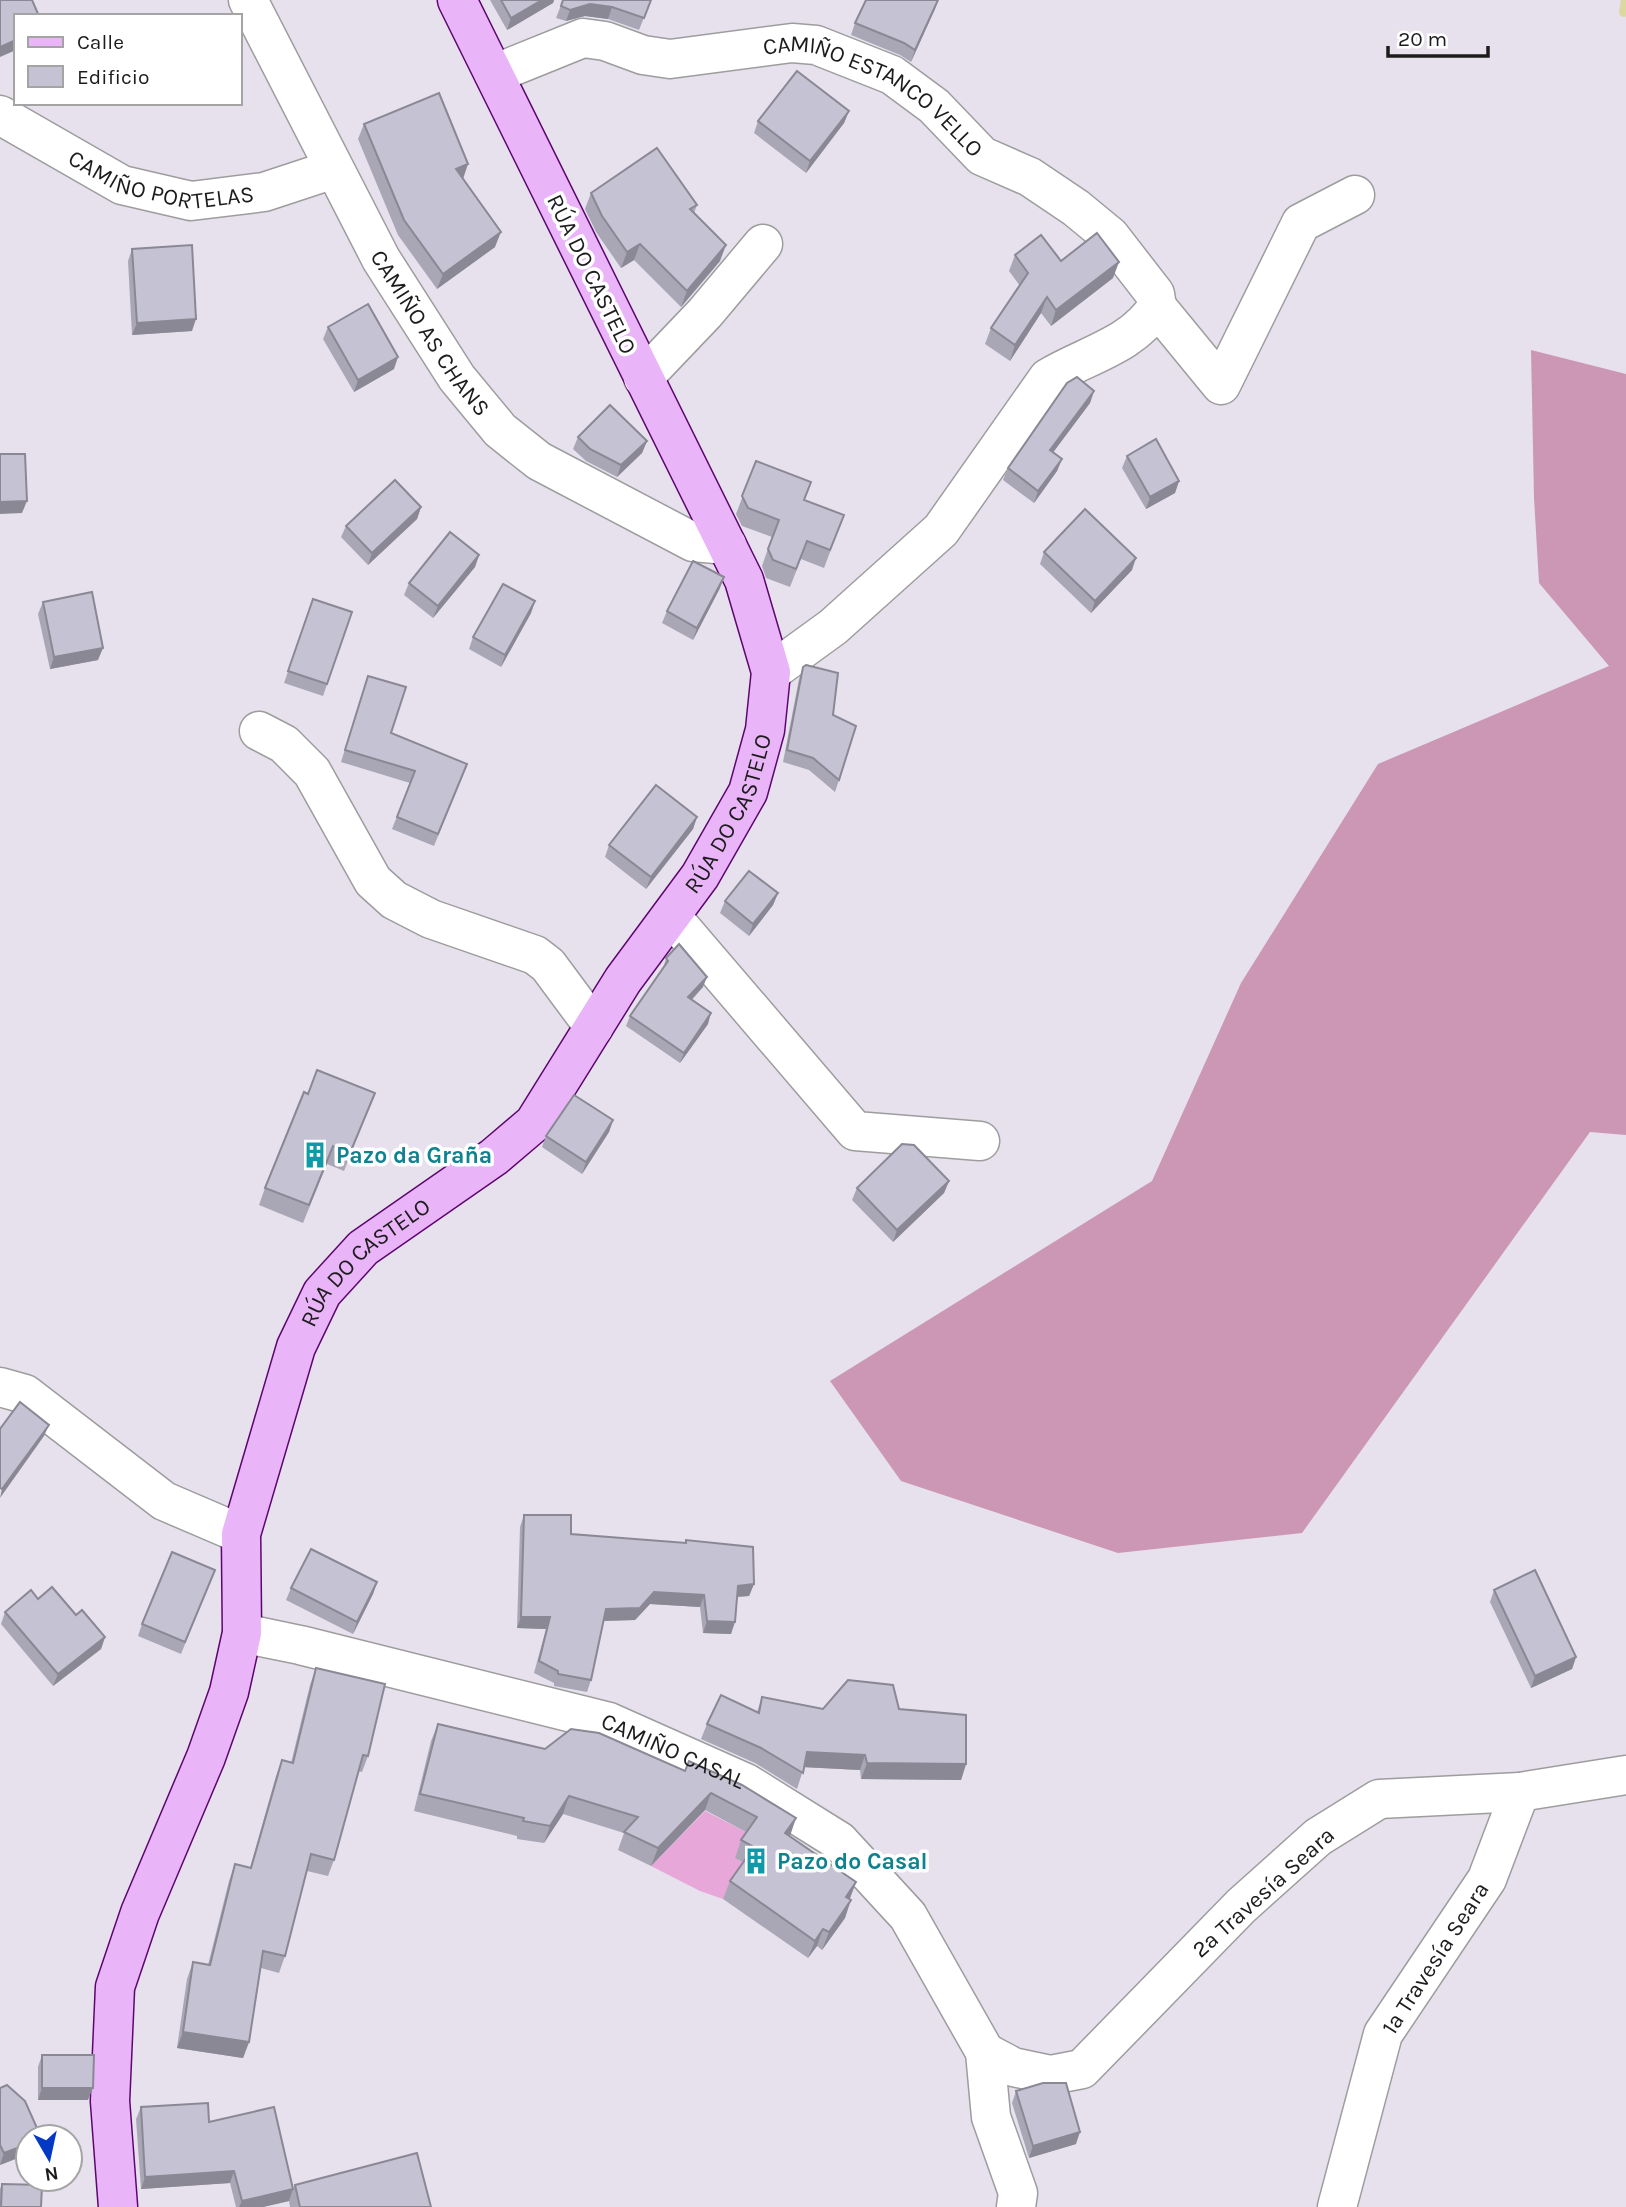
<svg xmlns="http://www.w3.org/2000/svg" width="1626" height="2207" font-family="Karla,sans-serif">
<style>
.grass{fill:#e7a7d8}
.forest{fill:#cc97b5}
.lines{fill:none;stroke-linecap:round;stroke-linejoin:round}
.stream{stroke:#dbd8a2;stroke-width:10}
.street-casing{stroke:#9d9d9d;stroke-width:41}
.secondary-casing{stroke:#5e066f;stroke-width:41}
.street{stroke:#fff;stroke-width:38}
.secondary{stroke:#e9b5f8;stroke-width:38}
.wall{fill:#a9a7b6}
.shaded-wall{fill:#8a8894}
.building{fill:#c5c2d4;stroke:#8a8894;stroke-width:2}
.labels{text-anchor:middle;stroke-width:7;stroke-linejoin:round;paint-order:stroke}
.street-label{font-size:23px;fill:#1c1c1c;stroke:#fff}
.culture-label{font-size:23px;font-weight:bold;fill:#0d838f;stroke:#fff;text-anchor:start}
</style>
<rect width="100%" height="100%" fill="#e6e1ed"/>
<path class="grass" d="M705,1811L750,1834L748,1865L723,1899L700,1891L651,1866Z"/>
<path class="forest" d="M1531,350L1626,374V1135L1590,1132L1302,1533L1118,1553L901,1481L830,1381L1152,1181L1241,983L1378,764L1609,666L1539,583L1534,498Z"/>
<g class="lines">
<path class="stream" d="M1624,12L1626,0"/>
<g class="street-casing">
<g id="street">
<path id="s1" d="M248,0L381,259L457,378L500,430L539,461L693,542L727,545"/>
<path id="s2" d="M494,74L583,38L605,41L643,55L670,59L792,43L816,45L892,75L934,106L982,156L1030,177L1076,208L1110,236L1155,294L1157,307C1132,346 1086,355 1048,378L941,530L833,627L771,672"/>
<path id="s3" d="M0,115L122,185L191,201L264,192L334,169"/>
<path d="M1157,307L1221,385L1301,223L1355,195"/>
<path d="M643,378L705,313L763,244"/>
<path d="M259,731L284,744L312,772L373,881L394,900L431,919L535,955L548,965L594,1027"/>
<path d="M671,916L855,1131L980,1141"/>
<path d="M0,1387L25,1394L164,1501L241,1534"/>
<path id="s4" d="M242,1633L300,1645L609,1722L746,1783L839,1841L908,1916L985,2052L991,2117L1018,2193L1016,2207"/>
<path d="M985,2052L1013,2067L1051,2075L1082,2069L1241,1906L1318,1837L1379,1799L1520,1792L1626,1775"/>
<path d="M1337,2207L1383,2034L1487,1879L1520,1792"/>
</g>
</g>
<g class="secondary-casing">
<g id="secondary">
<path id="s5" d="M118,2207L110,2101L115,1987L140,1913L206,1757L229,1692L242,1633L241,1534L296,1347L322,1293L363,1248L494,1157L534,1123L623,980L700,876L748,792L765,730L771,672L744,580L457,0"/>
</g>
</g>
<use href="#street" class="street"/>
<use href="#secondary" class="secondary"/>
</g>
<g class="wall">
<path d="M490,0H554L553,3L507,30Z"/>
<path d="M563,0H651L639,30L608,19L585,16L566,21L556,18Z"/>
<path d="M938,0L911,62L900,55L851,35L855,23Z"/>
<path d="M849,111L844,123L806,173L754,133L758,121Z"/>
<path d="M364,124L463,179L495,247L437,289L398,235L358,139Z"/>
<path d="M591,193L697,205L694,213L720,261L681,307L634,260L621,268L596,232L585,209Z"/>
<path d="M132,249L192,331L132,335L128,261Z"/>
<path d="M1015,255L1061,261L1113,278L1051,326L1041,313L1010,361L985,344L991,328L1020,286L1009,271Z"/>
<path d="M328,327L394,369L354,392L323,339Z"/>
<path d="M1094,391L1090,403L1053,452L1062,459L1057,471L1034,503L1003,480L1008,468Z"/>
<path d="M578,437L647,441L642,453L617,477L586,461L573,449Z"/>
<path d="M1127,456L1179,481L1175,493L1146,509L1122,468Z"/>
<path d="M756,461L804,500L844,515L824,568L801,559L790,587L766,578L762,566L772,537L742,526L736,514Z"/>
<path d="M421,507L417,519L368,565L341,537L346,526Z"/>
<path d="M1044,552L1132,570L1091,613L1040,564Z"/>
<path d="M479,555L475,567L433,618L404,595L409,583Z"/>
<path d="M720,588L693,640L662,623L667,611Z"/>
<path d="M313,599L352,612L323,696L284,683Z"/>
<path d="M535,601L531,613L501,667L469,649L473,637Z"/>
<path d="M43,602L98,660L50,669L38,614Z"/>
<path d="M803,667L839,780L835,792L809,770L783,762L799,679Z"/>
<path d="M368,676L391,733L463,775L434,846L392,829L410,783L341,762Z"/>
<path d="M697,817L693,829L646,889L605,857L609,845Z"/>
<path d="M778,893L773,905L749,936L720,913L725,901Z"/>
<path d="M666,958L703,987L692,1000L708,1024L680,1063L626,1026L630,1016L663,969Z"/>
<path d="M375,1093L344,1171L327,1164L303,1223L259,1205L265,1188L308,1094Z"/>
<path d="M613,1120L609,1132L582,1174L542,1147L546,1136Z"/>
<path d="M949,1181L944,1193L893,1242L852,1200L857,1188Z"/>
<path d="M524,1515L571,1534L754,1584L749,1596L737,1597L731,1634L703,1633L700,1607L650,1604L635,1620L603,1621L591,1680L587,1692L554,1686V1683L534,1673L546,1629L517,1628L520,1527Z"/>
<path d="M215,1570L181,1654L138,1636L142,1624Z"/>
<path d="M377,1582L373,1594L353,1634L286,1600L291,1588Z"/>
<path d="M1494,1590L1576,1657L1572,1669L1531,1688L1490,1602Z"/>
<path d="M38,1599L76,1615L105,1637L101,1649L53,1686L1,1624L5,1612Z"/>
<path d="M316,1668L368,1756L362,1772L358,1771L334,1860L328,1876L307,1871L285,1956L279,1973L261,1968L249,2042L243,2058L177,2048L187,1979L193,1962L208,1965L229,1881L235,1864L250,1868L276,1776L282,1760L291,1763L310,1685Z"/>
<path d="M762,1697L823,1709H899L966,1764L961,1780L861,1779L860,1770L804,1767L797,1789L755,1763L701,1739L707,1724L757,1712Z"/>
<path d="M438,1724L545,1749L685,1771L790,1836L856,1882L850,1899L845,1918L822,1950L817,1946L808,1958L723,1899L730,1881L743,1862L735,1858L741,1840L746,1832L705,1810L651,1866L618,1850L624,1833L563,1814L544,1843L517,1839V1836L414,1811L431,1741Z"/>
<path d="M42,2055L88,2100H38V2067Z"/>
<path d="M0,2088L28,2154L0,2165Z"/>
<path d="M1016,2091L1076,2144L1029,2158L1012,2103Z"/>
<path d="M141,2107L209,2122L293,2189L295,2185L431,2207H290L289,2201L263,2207H236L230,2183L141,2189L136,2119Z"/>
<path d="M2,2184L41,2207H0V2189Z"/>
</g>
<g class="shaded-wall">
<path d="M542,0H554L553,3L507,30L511,18Z"/>
<path d="M938,0L935,9L911,62L915,50Z"/>
<path d="M590,4L612,7L608,19L585,16L566,21L570,10Z"/>
<path d="M16,40V50L0,57V47Z"/>
<path d="M849,111L844,123L806,173L810,161Z"/>
<path d="M468,164L463,179L456,169Z"/>
<path d="M501,232L495,247L437,289L443,274Z"/>
<path d="M640,244L634,260L621,268L627,252Z"/>
<path d="M726,245L720,261L681,307L687,291Z"/>
<path d="M1119,262L1113,278L1051,326L1056,310Z"/>
<path d="M1047,297L1041,313L1010,361L1015,345Z"/>
<path d="M196,319L192,331L132,335L137,323Z"/>
<path d="M398,357L394,369L354,392L358,380Z"/>
<path d="M1094,391L1090,403L1046,462L1050,450Z"/>
<path d="M647,441L642,453L617,477L621,465Z"/>
<path d="M1062,459L1057,471L1034,503L1038,491Z"/>
<path d="M1179,481L1175,493L1146,509L1150,497Z"/>
<path d="M27,501L22,513L0,514V502Z"/>
<path d="M421,507L417,519L368,565L372,553Z"/>
<path d="M479,555L475,567L433,618L438,606Z"/>
<path d="M1136,558L1132,570L1091,613L1095,601Z"/>
<path d="M724,577L720,588L693,640L697,628Z"/>
<path d="M535,601L531,613L501,667L505,655Z"/>
<path d="M103,648L98,660L50,669L54,657Z"/>
<path d="M697,817L693,829L646,889L651,877Z"/>
<path d="M778,893L773,905L749,936L753,924Z"/>
<path d="M707,977L703,987L684,1007L688,997Z"/>
<path d="M711,1013L708,1024L680,1063L684,1053Z"/>
<path d="M613,1120L609,1132L582,1174L586,1162Z"/>
<path d="M949,1181L944,1193L893,1242L897,1230Z"/>
<path d="M49,1425L44,1436L0,1498L2,1489Z"/>
<path d="M377,1582L373,1594L353,1634L357,1622Z"/>
<path d="M754,1584L749,1596L733,1597L738,1586Z"/>
<path d="M654,1592L704,1595L700,1607L650,1604L635,1620L601,1621L606,1609Z"/>
<path d="M521,1617H550L546,1629L517,1628Z"/>
<path d="M707,1621L735,1622L731,1634L703,1633Z"/>
<path d="M105,1637L101,1649L53,1686L58,1674Z"/>
<path d="M1576,1657L1572,1669L1531,1688L1535,1676Z"/>
<path d="M807,1752L865,1755L860,1770L801,1767Z"/>
<path d="M867,1763L966,1764L961,1780L861,1779Z"/>
<path d="M711,1793L705,1810L651,1866L658,1848Z"/>
<path d="M569,1796L563,1814L544,1843L550,1826Z"/>
<path d="M796,1818L790,1836L785,1833Z"/>
<path d="M856,1882L849,1900L846,1897Z"/>
<path d="M851,1900L845,1918L822,1950L829,1932Z"/>
<path d="M823,1929L817,1946L808,1958L815,1941Z"/>
<path d="M183,2032L249,2042L243,2058L177,2048Z"/>
<path d="M42,2088H93L88,2100H38Z"/>
<path d="M1080,2132L1076,2144L1029,2158L1033,2146Z"/>
<path d="M28,2144V2154L0,2165L4,2153Z"/>
<path d="M234,2171L230,2183L141,2189L145,2177Z"/>
<path d="M293,2189L289,2201L263,2207H239L242,2201Z"/>
</g>
<g class="building">
<path d="M0,0H32L39,16H16V40L0,47Z"/>
<path d="M501,0H542L511,18Z"/>
<path d="M563,0H651L644,18L612,7L590,4L570,10L561,6Z"/>
<path d="M866,0H938L915,50L904,43L855,23Z"/>
<path d="M797,71L849,111L810,161L758,121Z"/>
<path d="M439,93L468,164L456,169L501,232L443,274L404,220L364,124Z"/>
<path d="M657,148L697,205L690,209L726,245L687,291L640,244L627,252L602,216L591,193Z"/>
<path d="M1097,233L1119,262L1056,310L1047,297L1015,345L991,328L1028,273L1015,255L1041,235L1061,261Z"/>
<path d="M192,245L196,319L137,323L132,249Z"/>
<path d="M368,304L398,357L358,380L328,327Z"/>
<path d="M1077,377L1094,391L1050,450L1062,459L1038,491L1008,468L1067,383Z"/>
<path d="M610,405L647,441L621,465L590,449L578,437Z"/>
<path d="M1156,439L1179,481L1150,497L1127,456Z"/>
<path d="M0,454H25L27,501L0,502Z"/>
<path d="M756,461L811,482L804,500L844,515L830,550L807,541L796,569L773,560L768,549L779,520L748,508L742,496Z"/>
<path d="M395,480L421,507L372,553L346,526Z"/>
<path d="M1085,509L1136,558L1095,601L1044,552Z"/>
<path d="M450,532L479,555L438,606L409,583Z"/>
<path d="M693,561L724,577L697,628L667,611Z"/>
<path d="M503,584L535,601L505,655L473,637Z"/>
<path d="M92,592L103,648L54,657L43,602Z"/>
<path d="M313,599L352,612L327,684L288,671Z"/>
<path d="M806,665L838,673L833,715L856,726L839,780L813,758L787,750L803,667Z"/>
<path d="M368,676L406,687L391,733L467,764L438,834L397,817L415,771L345,750Z"/>
<path d="M656,785L697,817L651,877L609,845Z"/>
<path d="M749,871L778,893L753,924L725,901Z"/>
<path d="M679,944L707,977L688,997L711,1013L684,1053L630,1016L668,961L666,958Z"/>
<path d="M317,1070L375,1093L350,1153L333,1146L309,1205L265,1188L304,1092L308,1094Z"/>
<path d="M574,1095L613,1120L586,1162L546,1136Z"/>
<path d="M902,1144L914,1145L949,1181L897,1230L857,1188Z"/>
<path d="M20,1402L49,1425L2,1489L0,1488V1429Z"/>
<path d="M524,1515H571V1534L686,1543V1540L753,1547L754,1584L738,1586L735,1622L707,1621L704,1595L654,1592L640,1608L606,1609L591,1680L558,1674V1671L539,1661L550,1617H521Z"/>
<path d="M311,1549L377,1582L357,1622L291,1588Z"/>
<path d="M172,1552L215,1570L185,1642L142,1624Z"/>
<path d="M1535,1570L1576,1657L1535,1676L1494,1590Z"/>
<path d="M52,1587L76,1615L82,1610L105,1637L58,1674L5,1612L31,1590L38,1599Z"/>
<path d="M316,1668L385,1684L368,1756L363,1755L334,1860L311,1854L285,1956L263,1951L249,2042L183,2032L193,1962L210,1965L235,1864L251,1868L282,1760L293,1763Z"/>
<path d="M848,1680L893,1685L899,1709L966,1715V1764L867,1763L865,1755L807,1752L803,1773L761,1748L707,1724L721,1695L759,1713L762,1697L823,1709Z"/>
<path d="M438,1724L545,1749L571,1729L599,1733L685,1771L689,1761L742,1785L796,1818L785,1833L856,1882L846,1897L851,1900L829,1932L823,1929L815,1941L730,1881L754,1847L741,1840L757,1817L711,1793L658,1848L624,1832L638,1817L569,1796L550,1826L523,1821L524,1818L420,1794Z"/>
<path d="M42,2055H94L93,2088H42Z"/>
<path d="M1043,2083H1066L1080,2132L1033,2146L1016,2091Z"/>
<path d="M7,2085L25,2101L41,2137H28V2144L4,2153L0,2145V2088Z"/>
<path d="M208,2103L209,2122L274,2107L293,2189L242,2201L234,2171L145,2177L141,2107Z"/>
<path d="M417,2153L431,2207H300L295,2185Z"/>
<path d="M2,2184L42,2185L41,2207H1Z"/>
</g>
<defs>
<g id="building-bare" transform="scale(2.1)"><path d="M-4-6H4V6H1V3H-1V6H-4ZM-2.5-4.3h1.7v1.8h-1.7ZM.8-4.3h1.7v1.8H.8ZM-2.5-1h1.7V.8h-1.7ZM.8-1h1.7V.8H.8Z" fill="#0f9aa8" stroke="#fff" stroke-width="2.5" paint-order="stroke"/></g>
</defs>
<g fill-rule="evenodd">
<use href="#building-bare" x="315" y="1155"/>
<use href="#building-bare" x="756" y="1861"/>
</g>
<g class="labels">
<g class="street-label">
<text dy="8" stroke="none"><textPath href="#s2" startOffset="406">CAMIÑO ESTANCO VELLO</textPath></text>
<text dy="8" stroke="none"><textPath href="#s3" startOffset="178">CAMIÑO PORTELAS</textPath></text>
<text transform="translate(592 274) rotate(64)" y="8">RÚA DO CASTELO</text>
<text dy="8" stroke="none"><textPath href="#s1" startOffset="380">CAMIÑO AS CHANS</textPath></text>
<text dy="8" stroke="none"><textPath href="#s5" startOffset="1591">RÚA DO CASTELO</textPath></text>
<text dy="8" stroke="none"><textPath href="#s5" startOffset="1003">RÚA DO CASTELO</textPath></text>
<text dy="8" stroke="none"><textPath href="#s4" startOffset="448">CAMIÑO CASAL</textPath></text>
<text transform="translate(1263 1892) rotate(-42)" y="8">2ª Travesía Seara</text>
<text transform="translate(1435 1958) rotate(-57)" y="8">1ª Travesía Seara</text>
</g>
<g class="culture-label">
<text x="336" y="1163">Pazo da Graña</text>
<text x="777" y="1869">Pazo do Casal</text>
</g>
</g>
<rect x="14" y="14" width="228" height="91" fill="#ffffff" stroke="#a4a4a4" stroke-width="2"/>
<rect x="28" y="37" width="35" height="10" fill="#e9b5f8" stroke="#a4a4a4" stroke-width="2"/>
<text x="77" y="49" font-size="21" fill="#1c1c1c">Calle</text>
<rect x="28" y="66" width="35" height="21" fill="#c5c2d4" stroke="#a4a4a4" stroke-width="2"/>
<text x="77" y="84" font-size="21" fill="#1c1c1c">Edificio</text>
<g transform="translate(49 2158) rotate(171)"><circle r="33" fill="#ffffff" stroke="#a4a4a4" stroke-width="2"/>
<path d="M0-5L12 26L0 18L-12 26Z" fill="#0338c4"/>
<text y="-10" font-size="19" font-weight="bold" text-anchor="middle" fill="#1c1c1c">N</text>
</g>
<path d="M1388 46v10h100v-10" fill="none" stroke="#1c1c1c" stroke-width="3.5"/>
<text x="1398" y="46" font-size="21" fill="#1c1c1c" stroke="#ffffff" stroke-width="5" paint-order="stroke">20 m</text>
</svg>
